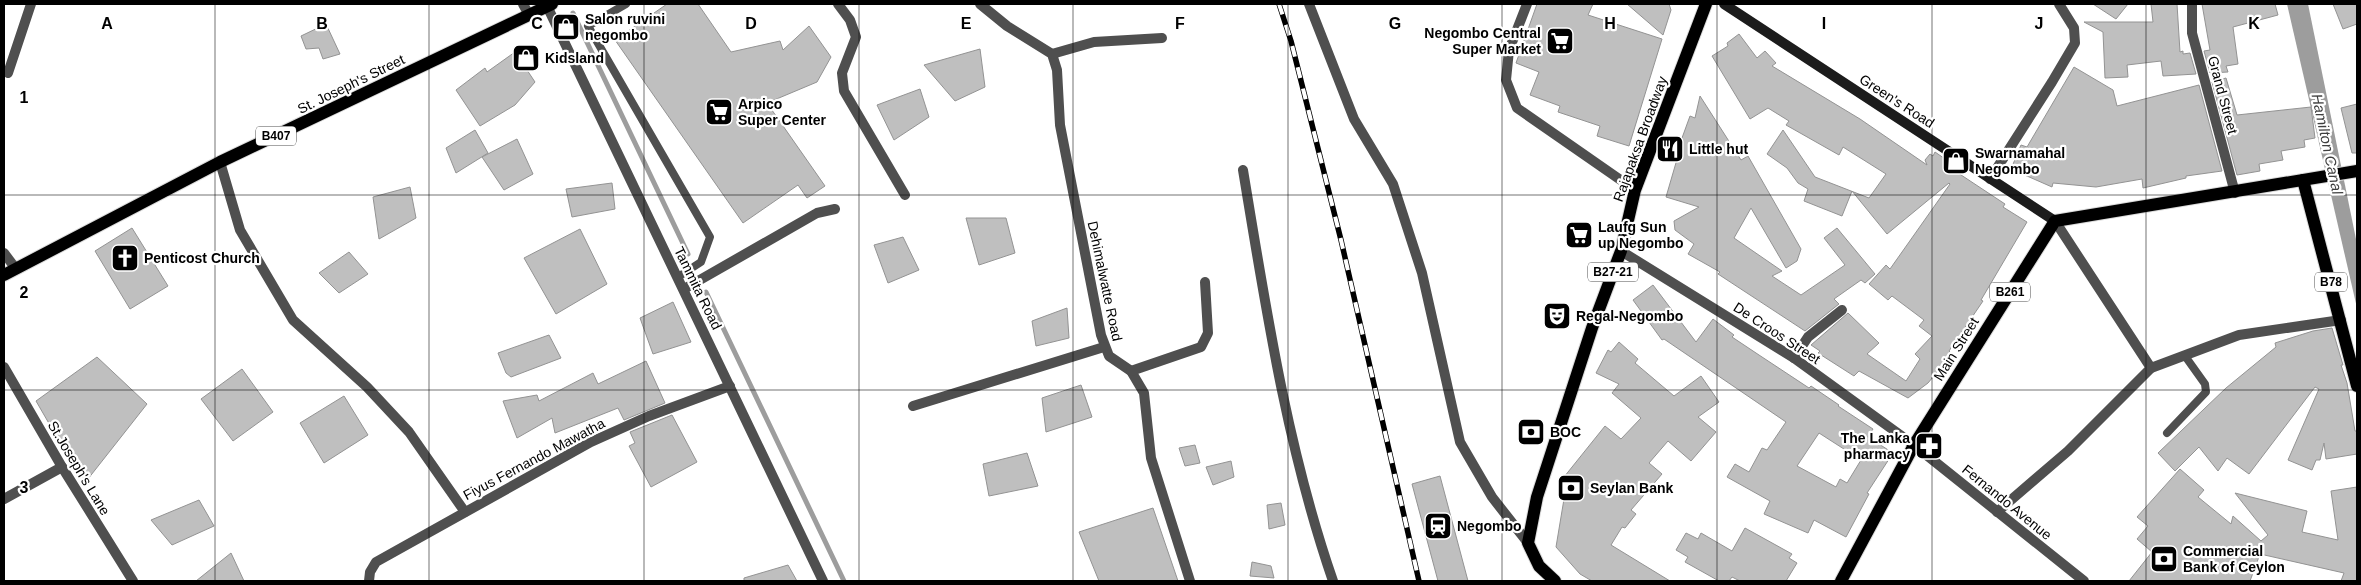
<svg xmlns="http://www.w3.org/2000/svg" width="2361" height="585" font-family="Arial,sans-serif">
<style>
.water{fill:#9d9d9d}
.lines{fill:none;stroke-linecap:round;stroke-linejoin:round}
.stream{stroke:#9d9d9d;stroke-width:5}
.building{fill:#bfbfbf;stroke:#939393;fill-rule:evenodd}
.primary-casing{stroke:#dbdbdb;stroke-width:14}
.service{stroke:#4f4f4f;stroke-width:8}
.minor{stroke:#4f4f4f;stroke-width:10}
.tertiary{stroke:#4f4f4f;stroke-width:10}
.secondary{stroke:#1c1c1c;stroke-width:10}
.primary{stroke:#000;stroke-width:12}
.rail-casing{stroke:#000;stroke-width:5.5}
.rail{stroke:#fff;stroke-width:4;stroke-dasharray:11;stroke-linecap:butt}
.grid{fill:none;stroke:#000;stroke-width:1;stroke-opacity:0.55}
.labels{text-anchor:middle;stroke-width:4.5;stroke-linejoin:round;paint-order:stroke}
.shield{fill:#fff;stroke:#4c4c4c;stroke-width:1}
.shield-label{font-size:12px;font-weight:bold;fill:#000}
.poi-label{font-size:14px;font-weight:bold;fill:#000;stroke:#fff;text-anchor:start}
.street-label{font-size:14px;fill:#000;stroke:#fff}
.water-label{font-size:15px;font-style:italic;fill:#3e3e3e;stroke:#fff}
.grid-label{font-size:16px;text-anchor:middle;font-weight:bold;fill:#000;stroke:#fff;stroke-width:4.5;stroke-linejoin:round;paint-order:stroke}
</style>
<rect width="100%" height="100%" fill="#fff"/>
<path class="water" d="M2287,4H2308L2357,244V308Z"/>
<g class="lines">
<g class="stream">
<path d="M573,13L688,254"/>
<path d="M706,292L844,581"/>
</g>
</g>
<g class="building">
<path d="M667,4H698L731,52L780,41L783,50L809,26L831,57L817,82L767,103L825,186L807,198L798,185L743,223L615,40Z"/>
<path d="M1537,4H1593L1588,15L1662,39L1629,146L1597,136L1600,126L1558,112L1560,106L1530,95L1539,72L1516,63Z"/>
<path d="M1627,4H1669L1671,10L1663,35Z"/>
<path d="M2093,4H2128L2116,19Z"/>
<path d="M2151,4H2177L2180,52L2183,51V54L2190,53L2196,74L2163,76L2161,61L2127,65L2128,77L2105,78L2103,32L2084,22H2153Z"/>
<path d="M2202,4H2275L2278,15L2233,27L2238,64L2226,66L2228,72L2210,73L2204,51L2210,50Z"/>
<path d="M2333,4H2357V24L2343,29Z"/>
<path d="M326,24L340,54L323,59L319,48L306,49L301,36Z"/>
<path d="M1739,34L1757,58L1765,51L1776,63L1772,66L1860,119L1927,165L1925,160L1930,154L1933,156L1935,152L1951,163L1949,167L2005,204L2003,207L2027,222L1981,300L1983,301L1949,351L1952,354L1928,383L1908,398L1859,371L1854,376L1818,353L1820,351L1811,345L1848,313L1879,343L1867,354L1906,381L1920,359L1915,354L1932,336L1919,326L1924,320L1892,296L1888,300L1869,284L1886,265L1890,269L1950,184L1949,183L1887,234L1852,191L1842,216L1804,201L1808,189L1798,183L1787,168L1767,154L1783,130L1815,177L1869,198L1886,174L1843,147L1839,155L1786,125L1789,121L1768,108L1750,119L1712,56L1728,46L1727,43Z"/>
<path d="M980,49L985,87L955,101L924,65Z"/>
<path d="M515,52L535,82L515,105L480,126L456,90L485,68L487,72Z"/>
<path d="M2074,67L2113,90L2117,106L2199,85L2222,171L2186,176V178L2143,188L2142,179L2096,187L2053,183L2052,187L2011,169L2021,145L2027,147Z"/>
<path d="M2226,78L2237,115L2311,107L2315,138L2304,140L2305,147L2281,151L2283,160L2259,164L2260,171L2237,175L2212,82Z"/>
<path d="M920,89L929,117L894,140L877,105Z"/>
<path d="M1700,96L1741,160L1748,156L1801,249L1797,261L1786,268L1751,208L1734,238L1782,271L1772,276L1801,295L1845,265L1824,238L1837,228L1875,274L1865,283L1861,280L1834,299L1839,304L1805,331L1718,274L1720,272L1688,254L1694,244L1675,230L1674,221L1699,207L1666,197L1680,149H1678L1690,116L1695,118Z"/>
<path d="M2357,104V153H2352L2341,108Z"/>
<path d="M475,130L488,153L456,173L446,148Z"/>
<path d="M517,139L533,174L504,190L482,157Z"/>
<path d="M612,183L615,209L572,217L566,189Z"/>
<path d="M410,187L416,218L379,239L373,197Z"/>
<path d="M966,218H1006L1015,253L979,265Z"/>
<path d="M132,228L168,286L130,309L95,251Z"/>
<path d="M580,229L607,284L556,314L524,258Z"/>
<path d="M903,237L919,270L888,283L874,245Z"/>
<path d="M349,252L368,274L339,293L319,273Z"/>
<path d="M1653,285L1696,342L1713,319L1734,335L1732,337L1759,355L1809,388L1811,386L1839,405L1838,406L1873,429L1868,437L1893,453L1867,493L1869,494L1846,537L1814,520L1808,533L1764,514L1770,501L1727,477L1735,464L1749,472L1762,448L1767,450L1786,422L1664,339L1662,340L1633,300ZM1819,433L1861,460L1847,483L1840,479L1836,487L1797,466Z"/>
<path d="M673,302L691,342L653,354L640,318Z"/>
<path d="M1067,308L1069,338L1036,346L1032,321Z"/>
<path d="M2332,328L2343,365H2341L2347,383L2355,431H2357V454L2326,459L2324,443L2320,460H2316L2312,470L2288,460L2319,389L2315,387L2249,474L2227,458L2218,471L2199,447L2175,471L2158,453L2226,388L2276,347L2275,343L2313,331Z"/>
<path d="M549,335L561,358L511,377L506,373L498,353Z"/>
<path d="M1619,342L1638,359L1635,363L1674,396L1701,376L1719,402L1698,417L1716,432L1691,461L1668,441L1649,463L1662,474L1631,510L1636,514L1625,528L1622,527L1611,545L1670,581H1592L1580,574L1556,547L1566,487L1560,482L1605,426L1621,439L1641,418L1612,393L1619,384L1596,373L1608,350L1611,352Z"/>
<path d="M97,357L147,404L84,484L36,401Z"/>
<path d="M646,361L665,403L624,420L618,408L555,433L552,418L517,438L503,401L537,395L539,401L593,373L598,384Z"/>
<path d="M242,369L273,412L233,441L201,399Z"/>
<path d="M1081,385L1092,417L1046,432L1042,398Z"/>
<path d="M344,396L368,435L324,463L300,423Z"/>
<path d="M672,415L697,462L651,487L629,446L635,443L630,432Z"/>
<path d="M1195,445L1200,463L1185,466L1179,448Z"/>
<path d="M1027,453L1038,486L989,496L983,464Z"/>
<path d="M1231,461L1234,477L1213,485L1206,467Z"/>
<path d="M2180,469L2204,490L2198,497L2231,524L2233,516L2261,541L2268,535L2235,493L2307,511L2302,532L2338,540L2331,491L2357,487V581H2341L2344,573L2260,554L2250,581H2129L2152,552L2137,539L2148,526L2137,517Z"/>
<path d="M1440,476L1468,581H1438L1412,484Z"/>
<path d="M199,500L214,526L172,545L151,520Z"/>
<path d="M1281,503L1285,525L1269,529L1267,505Z"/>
<path d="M1153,508L1178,581H1099L1079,532Z"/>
<path d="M1745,528L1792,554L1789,558L1797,563L1786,581H1740L1732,577L1729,581H1719L1685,562L1688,557L1676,550L1686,533L1698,539L1701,533L1732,551Z"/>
<path d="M231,553L244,581H196Z"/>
<path d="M1252,562L1271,566L1274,578L1250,576Z"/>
<path d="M788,565L797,581H744V578Z"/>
</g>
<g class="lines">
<g class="primary-casing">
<g id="primary">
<path d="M2303,180L2357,386"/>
<path d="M4,275L220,162L552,4"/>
<path d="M1555,581L1539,566L1528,543L1537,497L1592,328L1621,251L1635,190L1706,4"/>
<path d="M1841,581L1914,445L2055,221L2357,171"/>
</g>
</g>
<g class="service">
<path d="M626,4L588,26L710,237L701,262L678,277"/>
<path d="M2167,433L2206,392L2205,384L2185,356"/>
</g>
<g class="minor">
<path d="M523,4L529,15"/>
<path d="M838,4L850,20L856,37L842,73L844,91L905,195"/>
<path d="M980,4L1007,26L1052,54L1057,70L1060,125L1101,335L1109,356L1131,371L1144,393L1151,458L1190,581"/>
<path d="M1309,4L1354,119L1393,184L1422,273L1460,442L1492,497L1528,543"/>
<path d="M1527,4L1509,50L1506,80L1517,108L1635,190"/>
<path d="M2192,4V33L2235,193"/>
<path d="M1052,54L1094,42L1162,38"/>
<path d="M8,73L31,4"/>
<path d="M220,162L240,230L293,320L367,387L409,432L465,512"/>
<path d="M1243,170C1266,309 1287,448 1333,581"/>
<path d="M1990,179L2052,82L2075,43L2074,28L2059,4"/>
<path d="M2055,221L2151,368"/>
<path d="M1621,251L1794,358L1914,445L2084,581"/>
<path d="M4,253L16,269"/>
<path d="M684,289L817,213L835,209"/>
<path d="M1794,358L1808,337L1842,310"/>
<path d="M4,367L62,467L133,581"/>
<path d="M1131,371L1201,347L1208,333L1205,282"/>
<path d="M913,406L1104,347"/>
<path d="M4,499L62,467"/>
<path d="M1997,512L2068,451L2151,368L2239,335L2341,320"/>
<path d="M369,581L370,572L376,562L591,442L649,416L730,386"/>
</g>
<path class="tertiary" d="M547,6L823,581"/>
<path class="secondary" d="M1724,4L2055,221"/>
<use href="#primary" class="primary"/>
<g class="rail-casing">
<path id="rail" d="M1279,4L1291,41L1341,240L1419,581"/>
</g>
<use href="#rail" class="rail"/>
</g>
<path class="grid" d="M215,4V581M429,4V581M644,4V581M859,4V581M1073,4V581M1288,4V581M1502,4V581M1717,4V581M1932,4V581M2146,4V581M4,195H2357M4,390H2357"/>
<defs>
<g id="shop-square" transform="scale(1.4375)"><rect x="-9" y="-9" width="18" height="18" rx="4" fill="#000" stroke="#fff"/><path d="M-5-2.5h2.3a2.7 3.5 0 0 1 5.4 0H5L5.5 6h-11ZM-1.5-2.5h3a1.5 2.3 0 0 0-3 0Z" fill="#fff"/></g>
<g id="supermarket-square" transform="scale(1.4375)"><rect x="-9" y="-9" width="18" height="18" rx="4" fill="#000" stroke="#fff"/><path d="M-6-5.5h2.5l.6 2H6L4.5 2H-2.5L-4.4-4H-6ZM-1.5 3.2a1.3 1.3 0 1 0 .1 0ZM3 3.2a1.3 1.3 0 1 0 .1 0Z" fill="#fff"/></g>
<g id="restaurant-square" transform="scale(1.4375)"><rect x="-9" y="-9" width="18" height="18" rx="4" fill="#000" stroke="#fff"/><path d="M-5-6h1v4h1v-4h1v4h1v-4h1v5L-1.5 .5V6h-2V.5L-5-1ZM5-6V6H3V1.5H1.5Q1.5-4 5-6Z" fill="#fff"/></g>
<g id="church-square" transform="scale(1.4375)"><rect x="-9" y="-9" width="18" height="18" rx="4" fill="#000" stroke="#fff"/><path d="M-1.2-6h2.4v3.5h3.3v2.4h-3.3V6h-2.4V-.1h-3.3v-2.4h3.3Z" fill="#fff"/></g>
<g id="theatre-square" transform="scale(1.4375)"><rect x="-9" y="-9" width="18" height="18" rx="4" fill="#000" stroke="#fff"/><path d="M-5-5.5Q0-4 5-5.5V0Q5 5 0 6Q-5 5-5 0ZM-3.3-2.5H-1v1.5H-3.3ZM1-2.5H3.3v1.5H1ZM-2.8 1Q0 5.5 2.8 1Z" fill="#fff"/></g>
<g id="bank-square" transform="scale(1.4375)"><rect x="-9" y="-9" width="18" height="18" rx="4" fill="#000" stroke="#fff"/><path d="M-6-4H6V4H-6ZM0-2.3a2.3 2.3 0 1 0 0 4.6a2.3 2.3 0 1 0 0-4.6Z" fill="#fff"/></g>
<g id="pharmacy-square" transform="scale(1.4375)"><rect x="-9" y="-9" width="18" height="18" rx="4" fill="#000" stroke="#fff"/><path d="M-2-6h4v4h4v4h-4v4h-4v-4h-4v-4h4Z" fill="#fff"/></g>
<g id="station-square" transform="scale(1.4375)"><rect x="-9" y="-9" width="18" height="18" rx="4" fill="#000" stroke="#fff"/><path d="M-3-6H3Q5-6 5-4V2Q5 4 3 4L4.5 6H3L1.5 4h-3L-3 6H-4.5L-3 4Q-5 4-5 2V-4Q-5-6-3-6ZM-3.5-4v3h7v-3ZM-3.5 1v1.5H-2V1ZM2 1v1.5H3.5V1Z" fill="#fff"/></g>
</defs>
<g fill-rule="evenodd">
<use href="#shop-square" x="566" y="27"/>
<use href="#supermarket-square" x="1560" y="41"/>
<use href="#shop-square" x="526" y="58"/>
<use href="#supermarket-square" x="719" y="112"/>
<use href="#restaurant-square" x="1670" y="149"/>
<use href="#shop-square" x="1956" y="161"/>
<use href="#supermarket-square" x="1579" y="235"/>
<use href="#church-square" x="125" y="258"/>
<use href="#theatre-square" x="1557" y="316"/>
<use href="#bank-square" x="1531" y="432"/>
<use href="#pharmacy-square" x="1929" y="446"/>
<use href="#bank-square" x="1571" y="488"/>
<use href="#station-square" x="1438" y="526"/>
<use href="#bank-square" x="2164" y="559"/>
</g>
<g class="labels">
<g class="shield">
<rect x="256" y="126.5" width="40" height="19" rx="4"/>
<rect x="1588" y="262.5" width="50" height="19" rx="4"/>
<rect x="2315" y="272.5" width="32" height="19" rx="4"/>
<rect x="1990" y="282.5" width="40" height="19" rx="4"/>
</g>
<g class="shield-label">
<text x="276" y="140">B407</text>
<text x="1613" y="276">B27-21</text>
<text x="2331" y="286">B78</text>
<text x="2010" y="296">B261</text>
</g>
<g class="poi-label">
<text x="585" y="24">Salon ruvini<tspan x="585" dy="16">negombo</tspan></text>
<text x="1541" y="38" text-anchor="end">Negombo Central<tspan x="1541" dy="16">Super Market</tspan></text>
<text x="545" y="63">Kidsland</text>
<text x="738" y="109">Arpico<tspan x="738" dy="16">Super Center</tspan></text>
<text x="1689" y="154">Little hut</text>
<text x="1975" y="158">Swarnamahal<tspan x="1975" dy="16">Negombo</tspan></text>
<text x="1598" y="232">Laufg Sun<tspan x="1598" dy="16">up Negombo</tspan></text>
<text x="144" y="263">Penticost Church</text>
<text x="1576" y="321">Regal-Negombo</text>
<text x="1550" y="437">BOC</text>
<text x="1910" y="443" text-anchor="end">The Lanka<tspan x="1910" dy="16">pharmacy</tspan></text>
<text x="1590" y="493">Seylan Bank</text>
<text x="1457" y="531">Negombo</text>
<text x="2183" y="556">Commercial<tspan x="2183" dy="16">Bank of Ceylon</tspan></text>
</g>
<g class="street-label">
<text transform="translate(351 84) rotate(-26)" y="5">St. Joseph's Street</text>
<text transform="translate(2223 95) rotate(75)" y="5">Grand Street</text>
<text transform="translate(1897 101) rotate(33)" y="5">Green's Road</text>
<text transform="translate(1640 139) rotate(-70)" y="5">Rajapaksa Broadway</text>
<text transform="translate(1105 281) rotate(78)" y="5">Dehimalwatte Road</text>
<text transform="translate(698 288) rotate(64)" y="5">Tammita Road</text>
<text transform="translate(1777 333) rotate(33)" y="5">De Croos Street</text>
<text transform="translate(1956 349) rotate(-58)" y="5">Main Street</text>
<text transform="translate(534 459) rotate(-28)" y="5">Fiyus Fernando Mawatha</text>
<text transform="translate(79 468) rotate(59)" y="5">St.Joseph's Lane</text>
<text transform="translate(2007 502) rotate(39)" y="5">Fernando Avenue</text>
</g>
<g class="water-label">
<text transform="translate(2327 144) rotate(78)" y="5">Hamilton Canal</text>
</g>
</g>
<g class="grid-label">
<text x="107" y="29">A</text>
<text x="322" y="29">B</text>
<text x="537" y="29">C</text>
<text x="751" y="29">D</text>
<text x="966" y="29">E</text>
<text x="1180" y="29">F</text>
<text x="1395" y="29">G</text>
<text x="1610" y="29">H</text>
<text x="1824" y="29">I</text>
<text x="2039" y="29">J</text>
<text x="2254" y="29">K</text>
<text x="24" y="103">1</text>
<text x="24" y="298">2</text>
<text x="24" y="493">3</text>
</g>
<rect width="2361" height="585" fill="none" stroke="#000000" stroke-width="10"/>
</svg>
